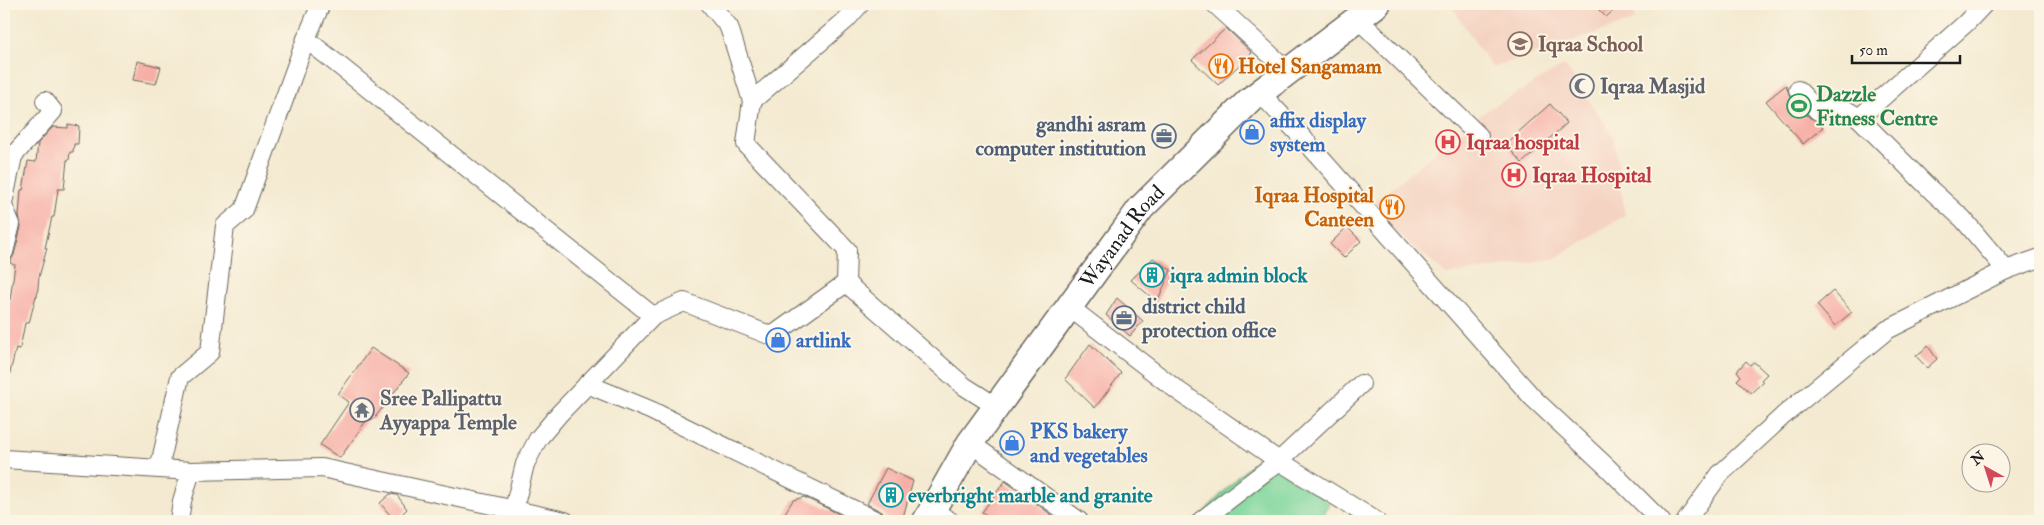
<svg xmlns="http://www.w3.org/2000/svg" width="2044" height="525" font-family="'IM FELL Double Pica',serif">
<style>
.built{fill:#f5d3c2}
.green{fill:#7dd69b;stroke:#4c795c}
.building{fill:#f7aea6}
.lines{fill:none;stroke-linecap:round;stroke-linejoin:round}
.minor-casing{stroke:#68645b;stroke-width:20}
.primary-casing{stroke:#68645b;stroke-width:29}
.minor{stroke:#fff;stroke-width:18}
.primary{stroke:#fff;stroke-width:26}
.labels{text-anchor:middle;stroke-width:4;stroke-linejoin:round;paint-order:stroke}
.education-label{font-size:21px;font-weight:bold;fill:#785e54;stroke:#fcf5e5;text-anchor:start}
.food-label{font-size:21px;font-weight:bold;fill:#c56008;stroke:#fcf5e5;text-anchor:start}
.worship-label{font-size:21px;font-weight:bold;fill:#5b616d;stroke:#fcf5e5;text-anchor:start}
.leisure-label{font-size:21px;font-weight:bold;fill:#27864d;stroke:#fcf5e5;text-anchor:start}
.shop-label{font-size:21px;font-weight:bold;fill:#366cbe;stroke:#fcf5e5;text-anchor:start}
.service-label{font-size:21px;font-weight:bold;fill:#4e5e75;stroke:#fcf5e5;text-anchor:end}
.health-label{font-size:21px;font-weight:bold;fill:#be3a42;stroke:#fcf5e5;text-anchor:start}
.street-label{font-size:21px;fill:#1c1c1c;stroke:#fcf5e5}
.culture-label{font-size:21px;font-weight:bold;fill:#0d838f;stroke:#fcf5e5;text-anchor:start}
</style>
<rect width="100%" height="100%" fill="#fcf5e5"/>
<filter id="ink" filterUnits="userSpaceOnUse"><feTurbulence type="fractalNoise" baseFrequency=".02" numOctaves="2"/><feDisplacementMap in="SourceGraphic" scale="10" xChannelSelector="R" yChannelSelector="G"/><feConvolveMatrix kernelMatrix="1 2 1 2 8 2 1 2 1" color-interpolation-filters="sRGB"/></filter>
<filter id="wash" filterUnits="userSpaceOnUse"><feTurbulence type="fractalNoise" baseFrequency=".0096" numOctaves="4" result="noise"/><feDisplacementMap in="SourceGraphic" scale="20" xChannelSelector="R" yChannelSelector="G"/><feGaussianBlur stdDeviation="1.12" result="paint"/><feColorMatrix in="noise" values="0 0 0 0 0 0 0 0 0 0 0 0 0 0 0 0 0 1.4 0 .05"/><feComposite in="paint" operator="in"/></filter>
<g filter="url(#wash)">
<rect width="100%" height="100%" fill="#f4ead1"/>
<g class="built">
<path d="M1450,4H1632L1635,20L1492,68Z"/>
<path d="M1565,65L1614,137L1625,215L1554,259L1447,275L1367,208L1487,110Z"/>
</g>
<path class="green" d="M1263,452L1330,504L1318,521H1195Z"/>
<g id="blocks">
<g class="building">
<path d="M1593,4H1621L1606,17Z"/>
<path d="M1226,28L1252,53L1218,85L1192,60Z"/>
<path d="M137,61L161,67L156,84L133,80Z"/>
<path d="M1786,85L1790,97L1810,118L1818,121L1823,127L1803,144L1766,101Z"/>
<path d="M1550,104L1567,123L1522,163L1505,144Z"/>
<path d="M68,124L79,126L78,144H74L73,152H70L69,160H67L64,189H58L54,217H52L45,248H47L39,277L37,297L36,296L29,323H25L20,349L16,348L8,381L4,380V320L8,300H10L15,265L10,263L11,260L14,255L21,227L19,216L21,190H23L28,161L36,162L38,143L53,127L68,128Z"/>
<path d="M1347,227L1361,241L1344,258L1330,244Z"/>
<path d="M1153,258L1171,270L1157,302L1131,280Z"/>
<path d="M1833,291L1852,312L1835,326L1817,305Z"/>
<path d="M1117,298L1143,321L1130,336L1106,315Z"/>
<path d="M1090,344L1121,373L1095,408L1065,379Z"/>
<path d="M1928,346L1937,359L1927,368L1916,356Z"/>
<path d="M371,348L409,373L373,420L368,418L340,458L320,445L349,402L338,394Z"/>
<path d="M1746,361L1750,365L1754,362L1767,374L1761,380L1763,382L1751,393L1737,380L1741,376L1737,371Z"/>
<path d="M886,468L913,481L902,521H889L882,512L867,504Z"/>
<path d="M1005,481L1052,515L1048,521H995L982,512Z"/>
<path d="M390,494L397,495L407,509L395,521L380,503Z"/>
<path d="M804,497L837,513L847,521H780L793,500Z"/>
</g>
</g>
</g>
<g filter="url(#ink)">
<use href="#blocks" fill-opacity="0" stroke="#68645b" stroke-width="1"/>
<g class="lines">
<g class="minor-casing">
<g id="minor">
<path d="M710,4L729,27L752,101L746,144L847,250L846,283"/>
<path d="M1215,4L1288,71"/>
<path d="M1984,4L1966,23L1859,118L1932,191L1963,219L2006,270L2040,258"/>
<path d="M1358,19L1479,136"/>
<path d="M306,39L653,316"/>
<path d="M1798,90L1818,111C1838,105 1842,106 1859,118"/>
<path d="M1260,93L1301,136L1533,398L1607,467L1661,521"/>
<path d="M752,101L846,20L860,4"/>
<path d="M4,199L13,156L53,111L45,101"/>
<path d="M4,208L11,224L4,252"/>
<path d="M1069,307L1177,390L1279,461L1376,521"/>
<path d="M587,384L650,410L877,521"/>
<path d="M970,443L1079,521"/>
<path d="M4,459L191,471L182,501L179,521"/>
<path d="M159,469L180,377L210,352L225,226L244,210L306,39L321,4"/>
<path d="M191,471L322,468L565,521"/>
<path d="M932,510L950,521"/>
<path d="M511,521L525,464L538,439L559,414L653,316L684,302L772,336L846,283L964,386L997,407"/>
<path d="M1201,521L1279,461L1361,384"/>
<path d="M1686,521L1720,474L1784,415L1887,330L2006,270"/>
</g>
</g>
<g class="primary-casing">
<g id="primary">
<path id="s1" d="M926,521L970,443L1141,208L1249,101L1377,4"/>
</g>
</g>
<use href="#minor" class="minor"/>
<use href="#primary" class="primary"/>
</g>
</g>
<defs>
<g id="school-ring" transform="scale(1.25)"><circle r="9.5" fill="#fcf5e5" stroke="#8d6e63" stroke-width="1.5"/><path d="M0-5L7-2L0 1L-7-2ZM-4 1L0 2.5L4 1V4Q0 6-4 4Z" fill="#8d6e63"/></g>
<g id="restaurant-ring" transform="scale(1.25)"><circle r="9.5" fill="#fcf5e5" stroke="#e8710a" stroke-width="1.5"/><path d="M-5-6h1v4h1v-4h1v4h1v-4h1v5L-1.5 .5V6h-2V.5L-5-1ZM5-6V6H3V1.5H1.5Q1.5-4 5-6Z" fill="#e8710a"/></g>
<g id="mosque-ring" transform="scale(1.25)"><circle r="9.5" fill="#fcf5e5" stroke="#6b7280" stroke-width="1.5"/><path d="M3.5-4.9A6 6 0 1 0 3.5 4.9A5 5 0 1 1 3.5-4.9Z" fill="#6b7280"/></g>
<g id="stadium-ring" transform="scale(1.25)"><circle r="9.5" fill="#fcf5e5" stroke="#2e9e5b" stroke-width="1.5"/><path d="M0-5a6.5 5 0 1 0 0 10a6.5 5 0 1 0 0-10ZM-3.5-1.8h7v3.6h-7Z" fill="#2e9e5b"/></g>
<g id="shop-ring" transform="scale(1.25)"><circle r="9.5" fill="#fcf5e5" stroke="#3f7fe0" stroke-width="1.5"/><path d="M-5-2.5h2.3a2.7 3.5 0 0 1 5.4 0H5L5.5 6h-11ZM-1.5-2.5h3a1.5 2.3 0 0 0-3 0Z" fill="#3f7fe0"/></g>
<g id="office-ring" transform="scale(1.25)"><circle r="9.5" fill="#fcf5e5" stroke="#5c6f8a" stroke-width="1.5"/><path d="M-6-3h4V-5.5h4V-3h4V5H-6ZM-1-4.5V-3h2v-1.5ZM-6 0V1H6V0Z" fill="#5c6f8a"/></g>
<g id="hospital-ring" transform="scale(1.25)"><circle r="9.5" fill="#fcf5e5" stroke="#e0444e" stroke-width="1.5"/><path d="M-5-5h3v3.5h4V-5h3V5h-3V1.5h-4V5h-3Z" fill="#e0444e"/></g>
<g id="building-ring" transform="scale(1.25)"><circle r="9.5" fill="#fcf5e5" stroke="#0f9aa8" stroke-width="1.5"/><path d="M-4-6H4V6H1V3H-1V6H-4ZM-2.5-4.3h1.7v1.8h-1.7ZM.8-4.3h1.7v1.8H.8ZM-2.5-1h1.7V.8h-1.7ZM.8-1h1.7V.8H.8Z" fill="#0f9aa8"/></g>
<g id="temple-ring" transform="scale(1.25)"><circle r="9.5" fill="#fcf5e5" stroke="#6b7280" stroke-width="1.5"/><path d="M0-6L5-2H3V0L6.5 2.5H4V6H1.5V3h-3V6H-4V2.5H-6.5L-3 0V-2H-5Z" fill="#6b7280"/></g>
</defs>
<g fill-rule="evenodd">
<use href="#school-ring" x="1520" y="44"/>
<use href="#restaurant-ring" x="1221" y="66"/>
<use href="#mosque-ring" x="1582" y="86"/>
<use href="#stadium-ring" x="1799" y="106"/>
<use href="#shop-ring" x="1252" y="132"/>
<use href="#office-ring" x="1164" y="136"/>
<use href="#hospital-ring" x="1448" y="142"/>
<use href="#hospital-ring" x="1514" y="175"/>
<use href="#restaurant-ring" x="1392" y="207"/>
<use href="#building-ring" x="1152" y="275"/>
<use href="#office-ring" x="1124" y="318"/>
<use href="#shop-ring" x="778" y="340"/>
<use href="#temple-ring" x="362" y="410"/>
<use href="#shop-ring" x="1012" y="443"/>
<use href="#building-ring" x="891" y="495"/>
</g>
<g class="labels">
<g class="education-label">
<text x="1538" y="51">Iqraa School</text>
</g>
<g class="food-label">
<text x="1238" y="73">Hotel Sangamam</text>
<text x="1374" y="202" text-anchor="end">Iqraa Hospital<tspan x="1374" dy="24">Canteen</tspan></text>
</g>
<g class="worship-label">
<text x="1600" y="93">Iqraa Masjid</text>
<text x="380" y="405">Sree Pallipattu<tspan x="380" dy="24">Ayyappa Temple</tspan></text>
</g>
<g class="leisure-label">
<text x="1816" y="101">Dazzle<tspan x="1816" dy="24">Fitness Centre</tspan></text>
</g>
<g class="shop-label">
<text x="1270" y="127">affix display<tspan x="1270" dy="24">system</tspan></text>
<text x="796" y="347">artlink</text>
<text x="1030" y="438">PKS bakery<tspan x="1030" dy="24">and vegetables</tspan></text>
</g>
<g class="service-label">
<text x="1146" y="131">gandhi asram<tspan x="1146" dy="24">computer institution</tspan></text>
<text x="1142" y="313" text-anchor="start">district child<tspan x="1142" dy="24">protection office</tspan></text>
</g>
<g class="health-label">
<text x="1466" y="149">Iqraa hospital</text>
<text x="1532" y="182">Iqraa Hospital</text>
</g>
<g class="street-label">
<text dy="7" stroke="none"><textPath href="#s1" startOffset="346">Wayanad Road</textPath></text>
</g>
<g class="culture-label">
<text x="1170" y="282">iqra admin block</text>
<text x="908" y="502">everbright marble and granite</text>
</g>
</g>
<rect width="2044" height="525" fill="none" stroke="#fcf5e5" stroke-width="20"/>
<g transform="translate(1986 468) rotate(321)"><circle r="24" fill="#fcf5e5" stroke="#a29e95"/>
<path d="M0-4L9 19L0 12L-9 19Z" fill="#d1495b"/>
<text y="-8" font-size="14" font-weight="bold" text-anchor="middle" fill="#1c1c1c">N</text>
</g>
<path d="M1852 55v8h108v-8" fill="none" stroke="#1c1c1c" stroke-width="2.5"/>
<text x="1859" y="55" font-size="15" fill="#1c1c1c" stroke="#fcf5e5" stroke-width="4" paint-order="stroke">50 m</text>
</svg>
